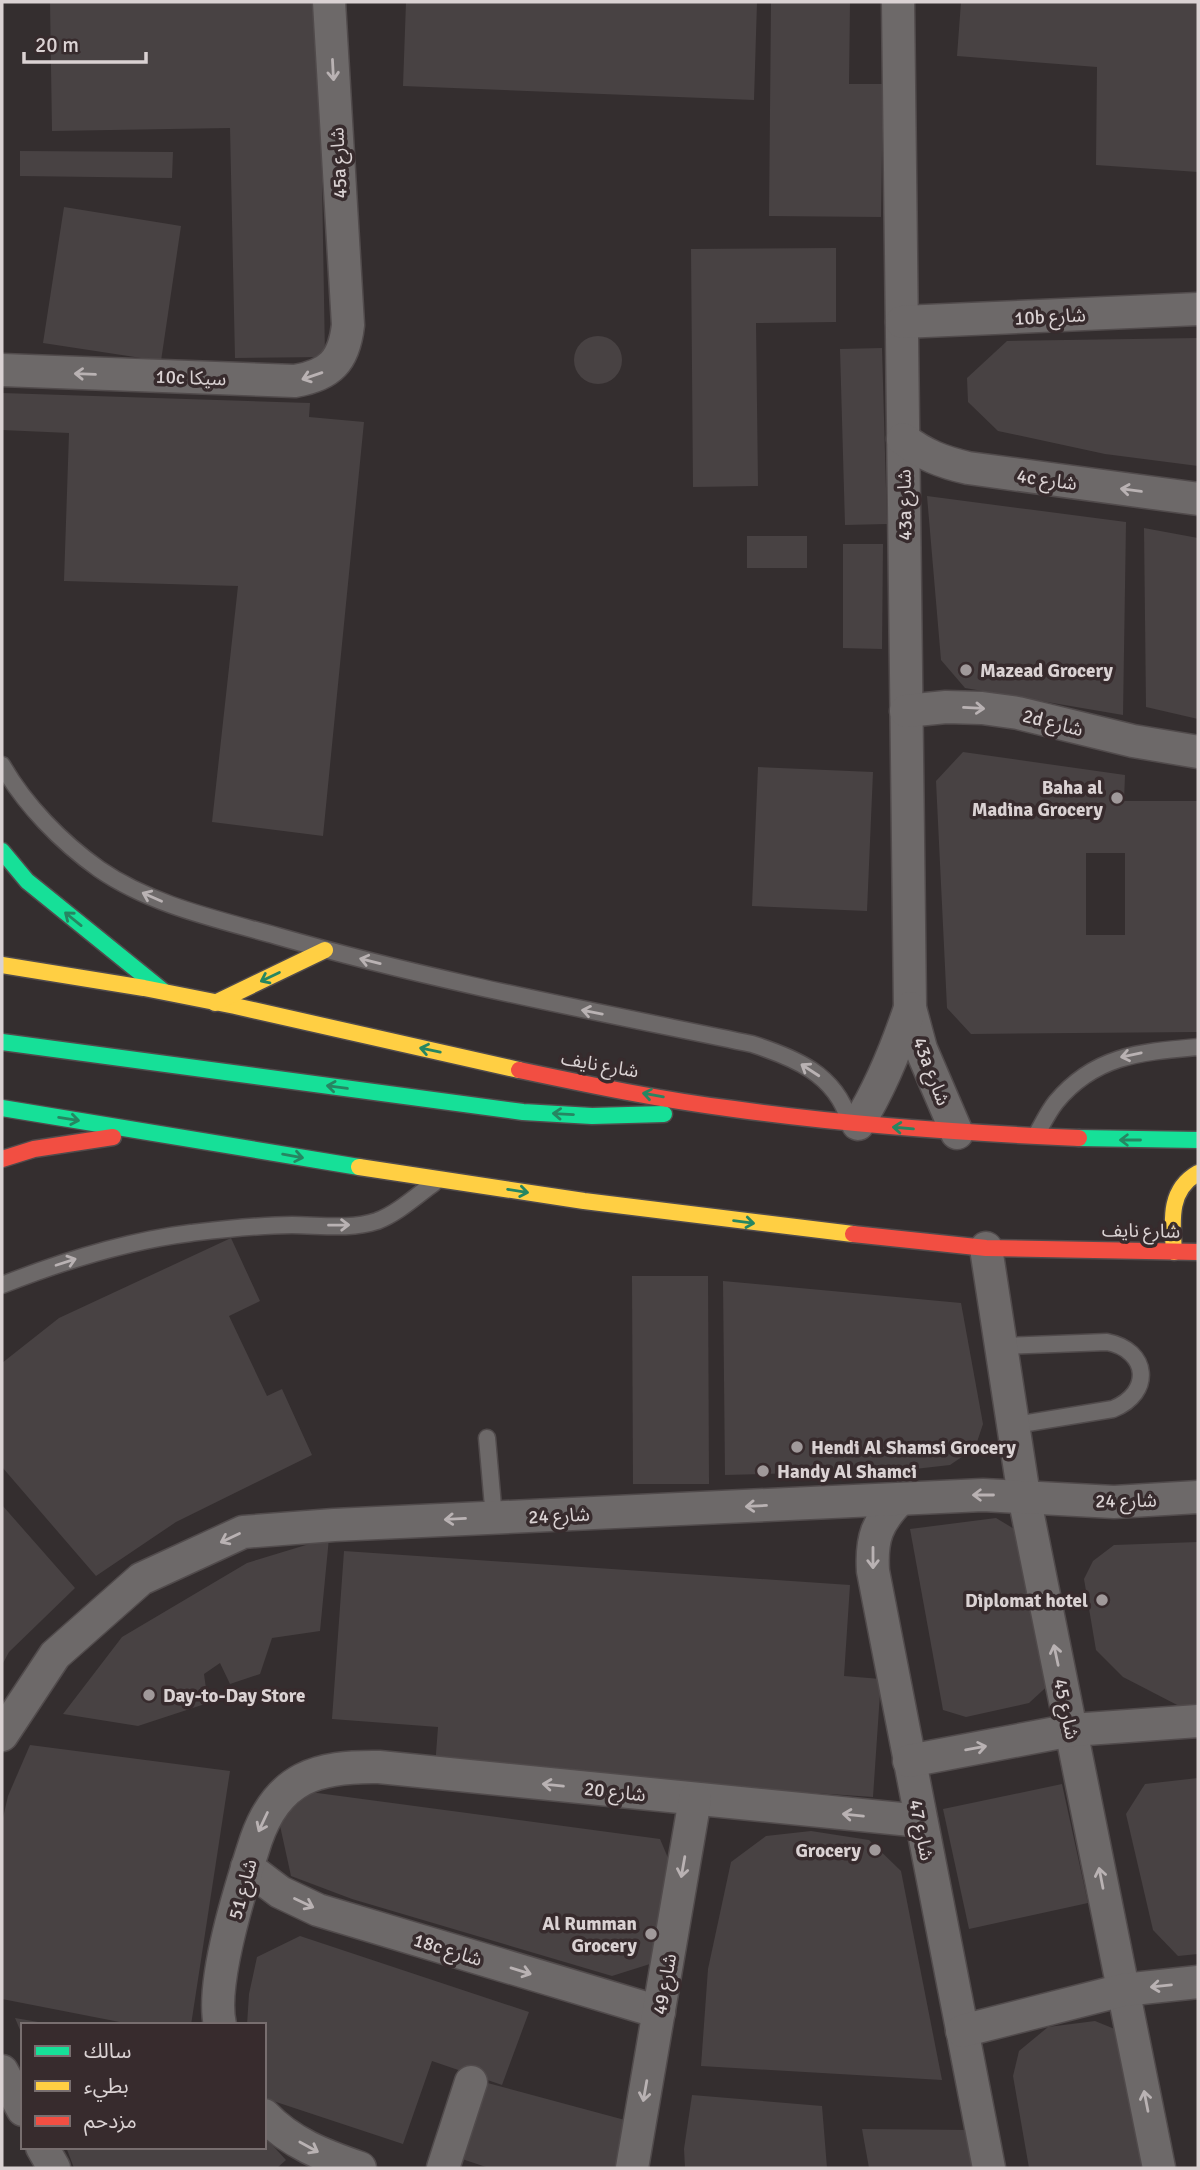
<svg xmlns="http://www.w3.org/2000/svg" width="1200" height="2170" font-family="Signika,'Noto Sans Arabic',sans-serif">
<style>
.building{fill:#484243;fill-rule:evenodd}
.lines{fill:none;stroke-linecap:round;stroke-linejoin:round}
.lane-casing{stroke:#514b4c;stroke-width:19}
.street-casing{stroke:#514b4c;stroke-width:35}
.fast-casing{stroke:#514b4c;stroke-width:19}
.slow-casing{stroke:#514b4c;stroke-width:19}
.jam-casing{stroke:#514b4c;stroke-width:19}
.lane{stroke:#6d6969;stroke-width:16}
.street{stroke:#6d6969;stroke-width:32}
.fast{stroke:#16e098;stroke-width:16}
.slow{stroke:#ffcf43;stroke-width:16}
.jam{stroke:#f24e42;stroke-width:16}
.oneway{stroke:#b9b2b3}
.oneway2{stroke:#268662}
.poi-dot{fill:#a0999a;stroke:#372b2d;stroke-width:2.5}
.labels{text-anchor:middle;stroke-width:7;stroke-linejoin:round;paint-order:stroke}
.street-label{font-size:19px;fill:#dad2d3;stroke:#372b2d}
.poi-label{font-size:19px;font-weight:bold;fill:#dad2d3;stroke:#372b2d;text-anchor:start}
</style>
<rect width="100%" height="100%" fill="#342e2f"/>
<g class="building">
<path d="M50,2H319L325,357L235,358L230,128L52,131Z"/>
<path d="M406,2H757L754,100L403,86Z"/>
<path d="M771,2H850L849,84H883L881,217L769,216Z"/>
<path d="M961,2H1198V172L1096,165L1097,67L957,56Z"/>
<path d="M20,151L173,152L172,178L20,176Z"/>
<path d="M64,207L181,226L161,361L43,343Z"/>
<path d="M836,248V322L756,323L758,486L693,487L691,249Z"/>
<circle cx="598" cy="360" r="24"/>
<path d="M1198,338V466L1105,454L998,431L968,402L967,378L1007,341Z"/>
<path d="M882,348L887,524L845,525L840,349Z"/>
<path d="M2,393L310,403L309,417L364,422L323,836L212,822L238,586L64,581L69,433L2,430Z"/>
<path d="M927,496L1126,522L1123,715L965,688L941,660Z"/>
<path d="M1144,528L1198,538V719L1146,707Z"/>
<rect x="747" y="536" width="60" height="32"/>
<path d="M843,544H883L882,649L843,648Z"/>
<path d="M963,752L1125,775L1124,801H1198V1032L971,1034L947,1008L936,781ZM1086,853H1125V935H1086Z"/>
<path d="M758,767L873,772L867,911L752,906Z"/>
<path d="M231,1238L260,1301L229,1316L267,1396L282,1389L312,1455L176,1522L96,1576L2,1467V1363L59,1318Z"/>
<path d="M632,1276H708L709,1484H633Z"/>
<path d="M723,1281L961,1303L983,1424L975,1448L950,1465L906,1470L725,1475Z"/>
<path d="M2,1505L75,1588L9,1652L2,1665Z"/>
<path d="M996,1518L1026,1536L1054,1680L1029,1703L966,1717L943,1710L910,1529Z"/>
<path d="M329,1538L320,1631L272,1638L260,1674L230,1684L220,1663L204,1674L208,1703L138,1726L63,1714L122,1637L247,1563Z"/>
<path d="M1198,1542V1707L1183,1708L1123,1677L1096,1650L1084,1579L1093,1561L1114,1545Z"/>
<path d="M344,1551L850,1585L844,1676L881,1679L873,1797L435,1767L438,1727L332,1719Z"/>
<path d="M30,1745L230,1771L191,2025H135L2,1999V1822L8,1796Z"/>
<path d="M1198,1778V1954L1178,1956L1153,1930L1126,1814L1145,1784Z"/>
<path d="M1062,1784L1088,1903L969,1929L943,1809Z"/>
<path d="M310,1792L660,1839L671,1865V1916L650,1964L612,1976L352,1899L291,1876L279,1821Z"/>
<path d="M811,1831L869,1840L901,1871L942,2080L701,2066L708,1969L731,1862L766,1836Z"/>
<path d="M300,1936L529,2012L502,2085L432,2061L403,2144L267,2099L264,2093V2025H247L249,1994L257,1957Z"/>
<path d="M15,2018L44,2023V2025H23V2037Z"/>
<path d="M1095,2021L1127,2034L1150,2168H1029L1013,2076L1019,2051L1048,2027Z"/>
<path d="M484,2082L636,2123L621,2168H489L462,2159Z"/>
<path d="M692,2095L822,2106L827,2168H685L684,2149Z"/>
<path d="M862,2129L974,2130L982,2168H869Z"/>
<path d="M264,2136L286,2160L277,2168H74L66,2147H264Z"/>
</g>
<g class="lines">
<g class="lane-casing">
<g id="lane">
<path d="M2,765C25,805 61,842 99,869C151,905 217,919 277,936C433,981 593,1011 752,1044C795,1058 835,1074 849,1120"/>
<path d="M1036,1135C1042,1125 1048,1112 1056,1102C1095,1055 1141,1052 1198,1047"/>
<path d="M2,1285C63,1261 126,1241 191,1233C225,1229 258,1225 292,1225C319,1225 350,1230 377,1221C398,1213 416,1196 434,1183"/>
<path d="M1003,1346L1107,1342C1149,1350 1153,1393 1113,1409L1015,1425"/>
<path d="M487,1438L494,1518"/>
</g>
</g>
<g class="street-casing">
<g id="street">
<path d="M898,2L910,1008L921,1049L957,1133"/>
<path d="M902,322L1198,309"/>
<path d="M2,370L295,381C330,375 344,361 348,325L329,2"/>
<path d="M903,439C924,455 942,462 968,468L1198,499"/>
<path d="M906,711L946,707L982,708L1018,713L1133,741L1198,752"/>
<path d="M858,1124C881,1087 896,1050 910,1008"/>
<path d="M986,1248L1024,1496L1159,2168"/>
<path d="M900,1499C877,1522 871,1538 873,1571L989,2168"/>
<path d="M2,1735L55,1655L141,1579L243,1532L334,1525L983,1495L1114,1502L1198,1497"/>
<path d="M909,1761L1072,1730L1198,1721"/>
<path d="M247,1867L280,1892L318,1910L659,2012"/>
<path d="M220,2025C210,1982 242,1883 256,1840C278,1777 317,1766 379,1767L921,1821"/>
<path d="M962,2031L1123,1990L1198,1982"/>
<path d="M2,2071L23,2110"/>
<path d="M264,2115C290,2143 325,2156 360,2168"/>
<path d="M42,2147L54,2168"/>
<path d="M443,2168L471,2082"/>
<path d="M632,2168L695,1799"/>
</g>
</g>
<g class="fast-casing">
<g id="fast">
<path d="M2,851L27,881L163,991"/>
<path d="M2,1042L523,1112L592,1116L664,1114"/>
<path d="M2,1108L359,1167"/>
<path d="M1079,1138L1198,1140"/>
</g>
</g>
<g class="slow-casing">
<g id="slow">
<path d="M2,965L144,988L235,1006L519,1070"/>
<path d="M215,1003L325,950"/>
<path d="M359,1167L584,1201L853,1234"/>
<path d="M1174,1252C1172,1221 1168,1190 1198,1173"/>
</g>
</g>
<g class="jam-casing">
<g id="jam">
<path d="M519,1070C590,1085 661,1100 734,1109C848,1125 964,1133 1079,1138"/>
<path d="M2,1159L34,1149L113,1137"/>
<path d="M853,1234L986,1248L1198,1252"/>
</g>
</g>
<use href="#lane" class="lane"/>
<use href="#street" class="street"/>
<use href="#fast" class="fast"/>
<use href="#slow" class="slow"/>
<use href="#jam" class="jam"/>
</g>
<defs><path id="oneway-shaft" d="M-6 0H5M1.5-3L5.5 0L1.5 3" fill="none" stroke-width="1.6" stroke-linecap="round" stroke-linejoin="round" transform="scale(1.75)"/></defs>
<g class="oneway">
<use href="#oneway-shaft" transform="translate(333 70) rotate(87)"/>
<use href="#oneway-shaft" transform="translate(85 374) rotate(-178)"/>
<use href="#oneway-shaft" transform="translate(312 376) rotate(161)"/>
<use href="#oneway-shaft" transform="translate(1131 490) rotate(-172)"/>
<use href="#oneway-shaft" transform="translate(974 708) rotate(3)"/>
<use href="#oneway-shaft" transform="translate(152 897) rotate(-156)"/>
<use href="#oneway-shaft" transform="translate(370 961) rotate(-166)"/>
<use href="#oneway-shaft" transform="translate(592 1012) rotate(-169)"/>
<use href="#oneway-shaft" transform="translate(1131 1055) rotate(168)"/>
<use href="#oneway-shaft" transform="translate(810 1070) rotate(-147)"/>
<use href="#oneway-shaft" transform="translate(339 1225) rotate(-1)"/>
<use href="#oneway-shaft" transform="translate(66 1262) rotate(-18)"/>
<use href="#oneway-shaft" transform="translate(983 1495) rotate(180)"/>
<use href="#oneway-shaft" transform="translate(756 1506) rotate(177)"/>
<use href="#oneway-shaft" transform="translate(455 1519) rotate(177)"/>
<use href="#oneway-shaft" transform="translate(230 1538) rotate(155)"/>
<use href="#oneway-shaft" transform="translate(873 1558) rotate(90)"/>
<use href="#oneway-shaft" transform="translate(1056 1655) rotate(-102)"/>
<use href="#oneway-shaft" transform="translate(976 1748) rotate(-10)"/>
<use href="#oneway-shaft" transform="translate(553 1785) rotate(-174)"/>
<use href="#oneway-shaft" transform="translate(853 1815) rotate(-174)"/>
<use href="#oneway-shaft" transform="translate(263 1822) rotate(115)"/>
<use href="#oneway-shaft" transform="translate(683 1867) rotate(100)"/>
<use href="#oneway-shaft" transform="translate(1101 1878) rotate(-101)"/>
<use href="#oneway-shaft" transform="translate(304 1903) rotate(25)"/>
<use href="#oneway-shaft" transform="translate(521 1971) rotate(17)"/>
<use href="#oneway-shaft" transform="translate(1161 1986) rotate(174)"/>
<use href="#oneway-shaft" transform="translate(645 2091) rotate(100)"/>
<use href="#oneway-shaft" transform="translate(1146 2101) rotate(-101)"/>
<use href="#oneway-shaft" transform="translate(309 2147) rotate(29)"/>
</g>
<g class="oneway2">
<use href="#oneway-shaft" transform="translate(73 919) rotate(-141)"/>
<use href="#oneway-shaft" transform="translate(270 977) rotate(154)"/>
<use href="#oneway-shaft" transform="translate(430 1050) rotate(-168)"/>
<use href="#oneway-shaft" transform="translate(337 1087) rotate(-172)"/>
<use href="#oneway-shaft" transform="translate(653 1095) rotate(-170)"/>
<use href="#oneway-shaft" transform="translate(563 1114) rotate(-177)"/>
<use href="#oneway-shaft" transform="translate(69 1119) rotate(9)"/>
<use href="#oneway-shaft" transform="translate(903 1128) rotate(-175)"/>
<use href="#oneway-shaft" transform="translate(1130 1140) rotate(-180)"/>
<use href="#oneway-shaft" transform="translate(293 1156) rotate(10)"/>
<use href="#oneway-shaft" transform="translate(518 1191) rotate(9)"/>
<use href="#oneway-shaft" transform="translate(744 1222) rotate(7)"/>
</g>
<g class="poi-dot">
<circle cx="966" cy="670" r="7"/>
<circle cx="1117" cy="798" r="7"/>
<circle cx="797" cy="1447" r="7"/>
<circle cx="763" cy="1471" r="7"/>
<circle cx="1102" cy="1600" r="7"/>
<circle cx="149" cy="1695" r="7"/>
<circle cx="875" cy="1850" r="7"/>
<circle cx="651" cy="1934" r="7"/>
</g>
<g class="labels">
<g class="street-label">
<text transform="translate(338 163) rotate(-93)" y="7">45a شارع</text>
<text transform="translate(1050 316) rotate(-3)" y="7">10b شارع</text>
<text transform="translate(191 377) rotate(2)" y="7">10c سيكا</text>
<text transform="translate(1047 479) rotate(8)" y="7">4c شارع</text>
<text transform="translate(904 505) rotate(-91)" y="7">43a شارع</text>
<text transform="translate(1053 722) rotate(14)" y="7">2d شارع</text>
<text transform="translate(600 1064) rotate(10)" y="7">شارع نايف</text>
<text transform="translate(932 1071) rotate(69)" y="7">43a شارع</text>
<text transform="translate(1141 1230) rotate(1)" y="7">شارع نايف</text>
<text transform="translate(1126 1500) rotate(-1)" y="7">شارع 24</text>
<text transform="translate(559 1515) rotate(-3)" y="7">شارع 24</text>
<text transform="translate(1067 1709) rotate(78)" y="7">شارع 45</text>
<text transform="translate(615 1791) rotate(6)" y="7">شارع 20</text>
<text transform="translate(922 1830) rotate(79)" y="7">شارع 47</text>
<text transform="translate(242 1889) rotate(-75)" y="7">شارع 51</text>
<text transform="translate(448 1949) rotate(17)" y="7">18c شارع</text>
<text transform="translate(664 1984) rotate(-80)" y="7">شارع 49</text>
</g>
<g class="poi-label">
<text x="980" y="677">Mazead Grocery</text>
<text x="1103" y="794" text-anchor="end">Baha al<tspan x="1103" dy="22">Madina Grocery</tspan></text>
<text x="811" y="1454">Hendi Al Shamsi Grocery</text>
<text x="777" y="1478">Handy Al Shamci</text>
<text x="1088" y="1607" text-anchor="end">Diplomat hotel</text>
<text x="163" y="1702">Day-to-Day Store</text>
<text x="861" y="1857" text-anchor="end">Grocery</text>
<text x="637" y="1930" text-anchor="end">Al Rumman<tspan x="637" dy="22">Grocery</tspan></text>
</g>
</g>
<rect width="1200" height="2170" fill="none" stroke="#dad2d3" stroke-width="7"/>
<rect x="21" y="2023" width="245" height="126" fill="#372b2d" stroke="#786e6f" stroke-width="2"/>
<rect x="35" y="2046" width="35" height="10" fill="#16e098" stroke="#786e6f" stroke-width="2"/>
<text x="84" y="2058" font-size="21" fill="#dad2d3">سالك</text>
<rect x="35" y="2081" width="35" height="10" fill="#ffcf43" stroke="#786e6f" stroke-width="2"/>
<text x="84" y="2093" font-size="21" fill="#dad2d3">بطيء</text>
<rect x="35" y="2116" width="35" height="10" fill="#f24e42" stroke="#786e6f" stroke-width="2"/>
<text x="84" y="2128" font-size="21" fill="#dad2d3">مزدحم</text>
<path d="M24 52v10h122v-10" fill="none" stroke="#dad2d3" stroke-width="3.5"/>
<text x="35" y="52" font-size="21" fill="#dad2d3" stroke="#372b2d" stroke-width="5" paint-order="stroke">20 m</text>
</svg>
